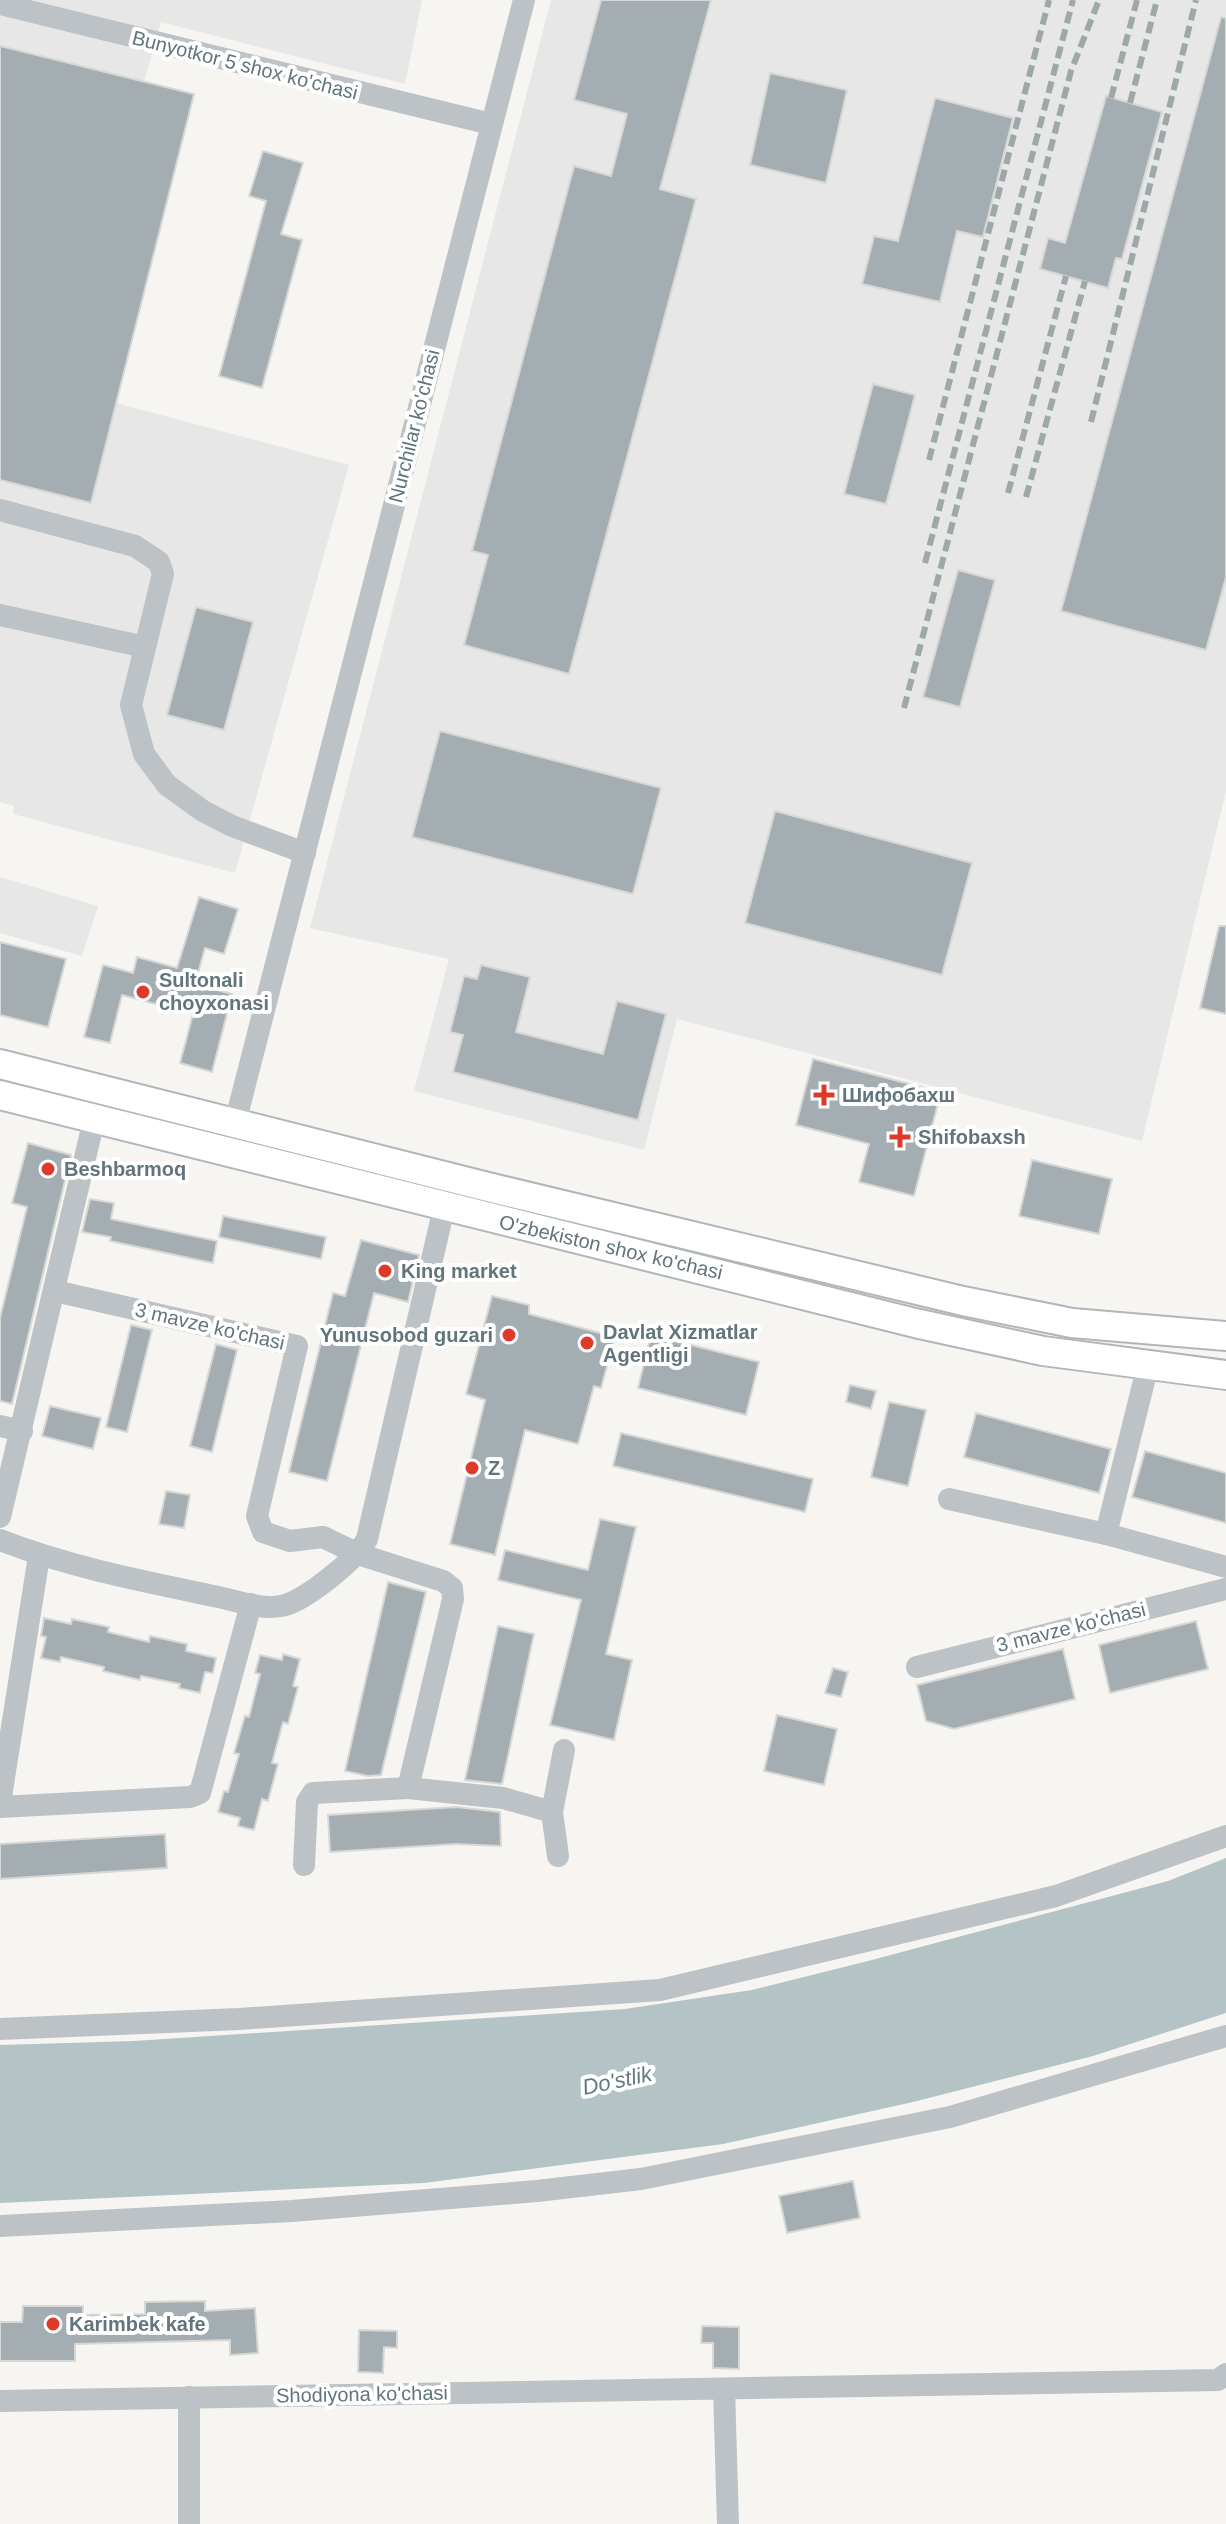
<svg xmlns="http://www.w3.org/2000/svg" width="1226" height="2524" font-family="Arial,sans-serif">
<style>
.built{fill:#e6e7e6}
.water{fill:#b4c3c5}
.building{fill:#a4aeb2;stroke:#d7d7d5;stroke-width:2}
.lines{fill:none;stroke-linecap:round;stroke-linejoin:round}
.major-casing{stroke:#b0b6b9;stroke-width:32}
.minor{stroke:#bcc2c5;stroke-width:22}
.major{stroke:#fff;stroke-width:28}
.rail{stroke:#9ea7aa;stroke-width:6;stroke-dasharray:12 6;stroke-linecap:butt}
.poi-dot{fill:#de3a2a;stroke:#fff;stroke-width:3}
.labels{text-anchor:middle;stroke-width:8;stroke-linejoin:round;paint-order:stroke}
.street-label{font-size:20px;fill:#62757d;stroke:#fff}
.poi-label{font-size:20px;font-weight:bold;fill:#62757d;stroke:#fff;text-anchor:start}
.water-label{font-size:22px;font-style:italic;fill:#617b7f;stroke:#fff}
</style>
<rect width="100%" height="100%" fill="#f6f5f2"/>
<g class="built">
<path d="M0,0H422L405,84L161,22L144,82L0,160Z"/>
<path d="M551,0H1226V791L1142,1141L677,1019L644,1150L414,1091L449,959L310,928Z"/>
<path d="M116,403L349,465L235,873L13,814L14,806L0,802V480L91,503Z"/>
<path d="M0,877L98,906L82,956L0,933Z"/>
</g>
<path class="water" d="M1226,1858V2013L1093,2056L913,2102L723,2144L424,2183L0,2203V2045L134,2041L625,2009L752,1990L868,1961L1168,1881Z"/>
<g class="building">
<path d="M601,0H711L660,189L696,199L569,674L464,645L488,555L472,551L574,166L611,176L627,114L574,100Z"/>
<path d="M1221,17L1226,18V577L1206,650L1061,611Z"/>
<path d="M0,46L194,94L91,503L0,480Z"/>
<path d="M770,73L847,90L826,183L750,165Z"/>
<path d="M1106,96L1162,112L1122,259L1116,258L1108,288L1040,269L1048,238L1065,243Z"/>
<path d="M935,98L1013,118L983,237L957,231L940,302L862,284L874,236L898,241Z"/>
<path d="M263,151L303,163L281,234L302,240L262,388L219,376L266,201L249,196Z"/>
<path d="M873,384L915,395L886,504L844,494Z"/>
<path d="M958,570L995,580L960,707L923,697Z"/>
<path d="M196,607L253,622L224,730L167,715Z"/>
<path d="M440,731L661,788L633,894L412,837Z"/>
<path d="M775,811L972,863L942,975L745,923Z"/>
<path d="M199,897L238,909L224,954L205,948L195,984L232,994L212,1072L180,1063L193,1014L122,995L110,1043L84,1037L103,965L133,973L137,957L177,968Z"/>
<path d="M1219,926H1226V1014L1200,1008Z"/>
<path d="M0,942L66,959L48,1027L0,1015Z"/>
<path d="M481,965L530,977L516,1032L603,1054L617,1001L666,1014L638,1120L453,1072L463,1035L450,1032L464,976L477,979Z"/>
<path d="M813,1059L941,1092L914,1196L859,1182L869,1144L796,1125Z"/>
<path d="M28,1143L71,1155L12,1404L0,1401V1318L27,1207L12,1203Z"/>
<path d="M1032,1160L1112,1179L1099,1234L1019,1216Z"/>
<path d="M90,1199L114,1203L111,1219L217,1241L213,1263L110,1241L111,1237L82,1232Z"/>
<path d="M223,1216L326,1237L321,1259L219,1237Z"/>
<path d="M361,1240L419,1255L408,1302L374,1293L327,1481L289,1472L333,1293L345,1296Z"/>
<path d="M492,1296L529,1305V1314L615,1337L601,1388L594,1386L578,1444L525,1430L495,1555L450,1544L485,1400L466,1394Z"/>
<path d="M131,1325L152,1330L127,1432L106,1427Z"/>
<path d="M651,1335L759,1362L746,1415L638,1388Z"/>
<path d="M216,1344L237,1350L212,1452L190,1446Z"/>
<path d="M850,1385L876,1391L871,1409L846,1402Z"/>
<path d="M889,1402L926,1410L908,1486L871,1477Z"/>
<path d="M50,1406L101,1418L93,1449L42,1436Z"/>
<path d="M976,1413L1111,1449L1099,1493L964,1457Z"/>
<path d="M621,1433L813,1479L805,1512L613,1466Z"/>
<path d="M1145,1451L1226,1473V1523L1132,1497Z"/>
<path d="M166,1491L190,1495L184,1528L159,1524Z"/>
<path d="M600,1519L636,1527L606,1654L632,1660L614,1740L550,1725L581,1600L498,1580L505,1550L588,1570Z"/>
<path d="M388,1582L426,1592L381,1775L368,1776L345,1771Z"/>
<path d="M44,1618L71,1624L72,1619L109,1627L108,1632L149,1642L150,1636L187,1644L186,1651L216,1658L213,1673L205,1672L200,1693L179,1688L180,1684L141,1676L140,1680L103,1671L104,1667L61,1657L60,1662L41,1658L46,1637L41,1636Z"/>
<path d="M1196,1621L1208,1669L1110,1693L1099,1645Z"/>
<path d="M498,1626L534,1634L502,1784L465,1780Z"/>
<path d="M1063,1649L1075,1699L954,1729L926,1721L917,1685Z"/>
<path d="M283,1654L300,1659L293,1686L298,1687L288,1724L283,1722L272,1763L278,1764L268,1801L262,1799L254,1830L238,1826L240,1818L218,1812L224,1791L228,1792L239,1754L234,1753L245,1716L249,1717L260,1674L255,1673L260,1655L282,1660Z"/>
<path d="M833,1668L848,1672L841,1697L825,1693Z"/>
<path d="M777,1715L837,1729L824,1785L764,1771Z"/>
<path d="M456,1807L500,1812L501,1846L456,1844L330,1852L328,1815Z"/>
<path d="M165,1834L167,1868L0,1879V1844Z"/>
<path d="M853,2181L860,2218L787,2233L779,2196Z"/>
<path d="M205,2301V2311L255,2308L258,2353L230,2355V2340L75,2344V2361H0V2322H22L23,2306H83V2315L145,2314V2302Z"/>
<path d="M702,2326L739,2327V2369L713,2368V2343H701Z"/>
<path d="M359,2330L397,2331V2348L384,2347L383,2373L358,2372Z"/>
</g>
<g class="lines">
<g class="major-casing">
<g id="major">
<path d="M0,1064L488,1187L963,1301L1072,1323L1226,1336"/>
<path d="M0,1095L915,1323L1043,1351L1226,1375"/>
</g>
</g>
<g class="minor">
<path d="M0,4L491,124"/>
<path d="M0,510L135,546L159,562L163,574L131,705L144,754L167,785L203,811L232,826L305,853"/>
<path d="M0,615L145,647"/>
<path d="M235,1123L524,0"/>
<path d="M55,1291L297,1346L257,1516L263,1532L290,1541L323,1537L358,1554L443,1581L452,1588L453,1599L408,1788L313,1793L307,1802L304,1865"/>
<path d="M1148,1365L1106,1534L1226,1567"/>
<path d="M0,1426L22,1431"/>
<path d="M949,1499L1106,1534"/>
<path d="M0,1517L94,1120"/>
<path d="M0,1540C69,1567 142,1581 214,1596C235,1600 260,1610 281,1606C304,1602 357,1559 367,1539L444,1208"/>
<path d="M917,1667L1226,1589"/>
<path d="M408,1788L503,1798L552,1812L558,1856"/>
<path d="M0,1803L39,1556"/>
<path d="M0,1807L190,1797L200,1793L251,1604"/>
<path d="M552,1812L564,1750"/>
<path d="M0,2029L239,2019L660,1990L1056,1896L1226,1836"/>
<path d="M0,2226L292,2211L537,2191L641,2179L950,2117L1226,2036"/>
<path d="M724,2389L728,2524"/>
<path d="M189,2397V2524"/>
<path d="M0,2401L1218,2380L1226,2374"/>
</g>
<use href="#major" class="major"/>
<g class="rail">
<path d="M1111,98L1137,0"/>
<path d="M1130,103L1157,0"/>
<path d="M1091,422L1196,0"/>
<path d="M929,460L1049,0"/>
<path d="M1008,493L1066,276"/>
<path d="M1026,497L1085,281"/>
<path d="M925,563L1073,0"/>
<path d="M904,708L1071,71L1099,0"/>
</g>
</g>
<g class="poi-dot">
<circle cx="143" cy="992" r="8"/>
<path d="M820 1083h8v8h8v8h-8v8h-8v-8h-8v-8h8z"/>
<path d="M896 1125h8v8h8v8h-8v8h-8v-8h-8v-8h8z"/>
<circle cx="48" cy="1169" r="8"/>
<circle cx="385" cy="1271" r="8"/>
<circle cx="509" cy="1335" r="8"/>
<circle cx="587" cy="1343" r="8"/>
<circle cx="472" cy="1468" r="8"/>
<circle cx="53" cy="2324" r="8"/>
</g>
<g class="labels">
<g class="street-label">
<text transform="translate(245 65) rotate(14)" y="7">Bunyotkor 5 shox ko'chasi</text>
<text transform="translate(414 426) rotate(-76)" y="7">Nurchilar ko'chasi</text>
<text transform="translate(611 1247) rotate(13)" y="7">O'zbekiston shox ko'chasi</text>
<text transform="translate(210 1326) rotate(13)" y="7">3 mavze ko'chasi</text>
<text transform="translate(1071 1627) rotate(-14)" y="7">3 mavze ko'chasi</text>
<text transform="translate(362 2394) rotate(-1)" y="7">Shodiyona ko'chasi</text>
</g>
<g class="poi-label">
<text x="159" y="987">Sultonali<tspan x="159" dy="23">choyxonasi</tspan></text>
<text x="842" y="1102">Шифобахш</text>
<text x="918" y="1144">Shifobaxsh</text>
<text x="64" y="1176">Beshbarmoq</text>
<text x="401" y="1278">King market</text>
<text x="603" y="1339">Davlat Xizmatlar<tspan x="603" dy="23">Agentligi</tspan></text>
<text x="493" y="1342" text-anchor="end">Yunusobod guzari</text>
<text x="488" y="1475">Z</text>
<text x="69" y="2331">Karimbek kafe</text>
</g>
<g class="water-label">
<text transform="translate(617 2080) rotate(-12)" y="8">Do'stlik</text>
</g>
</g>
</svg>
